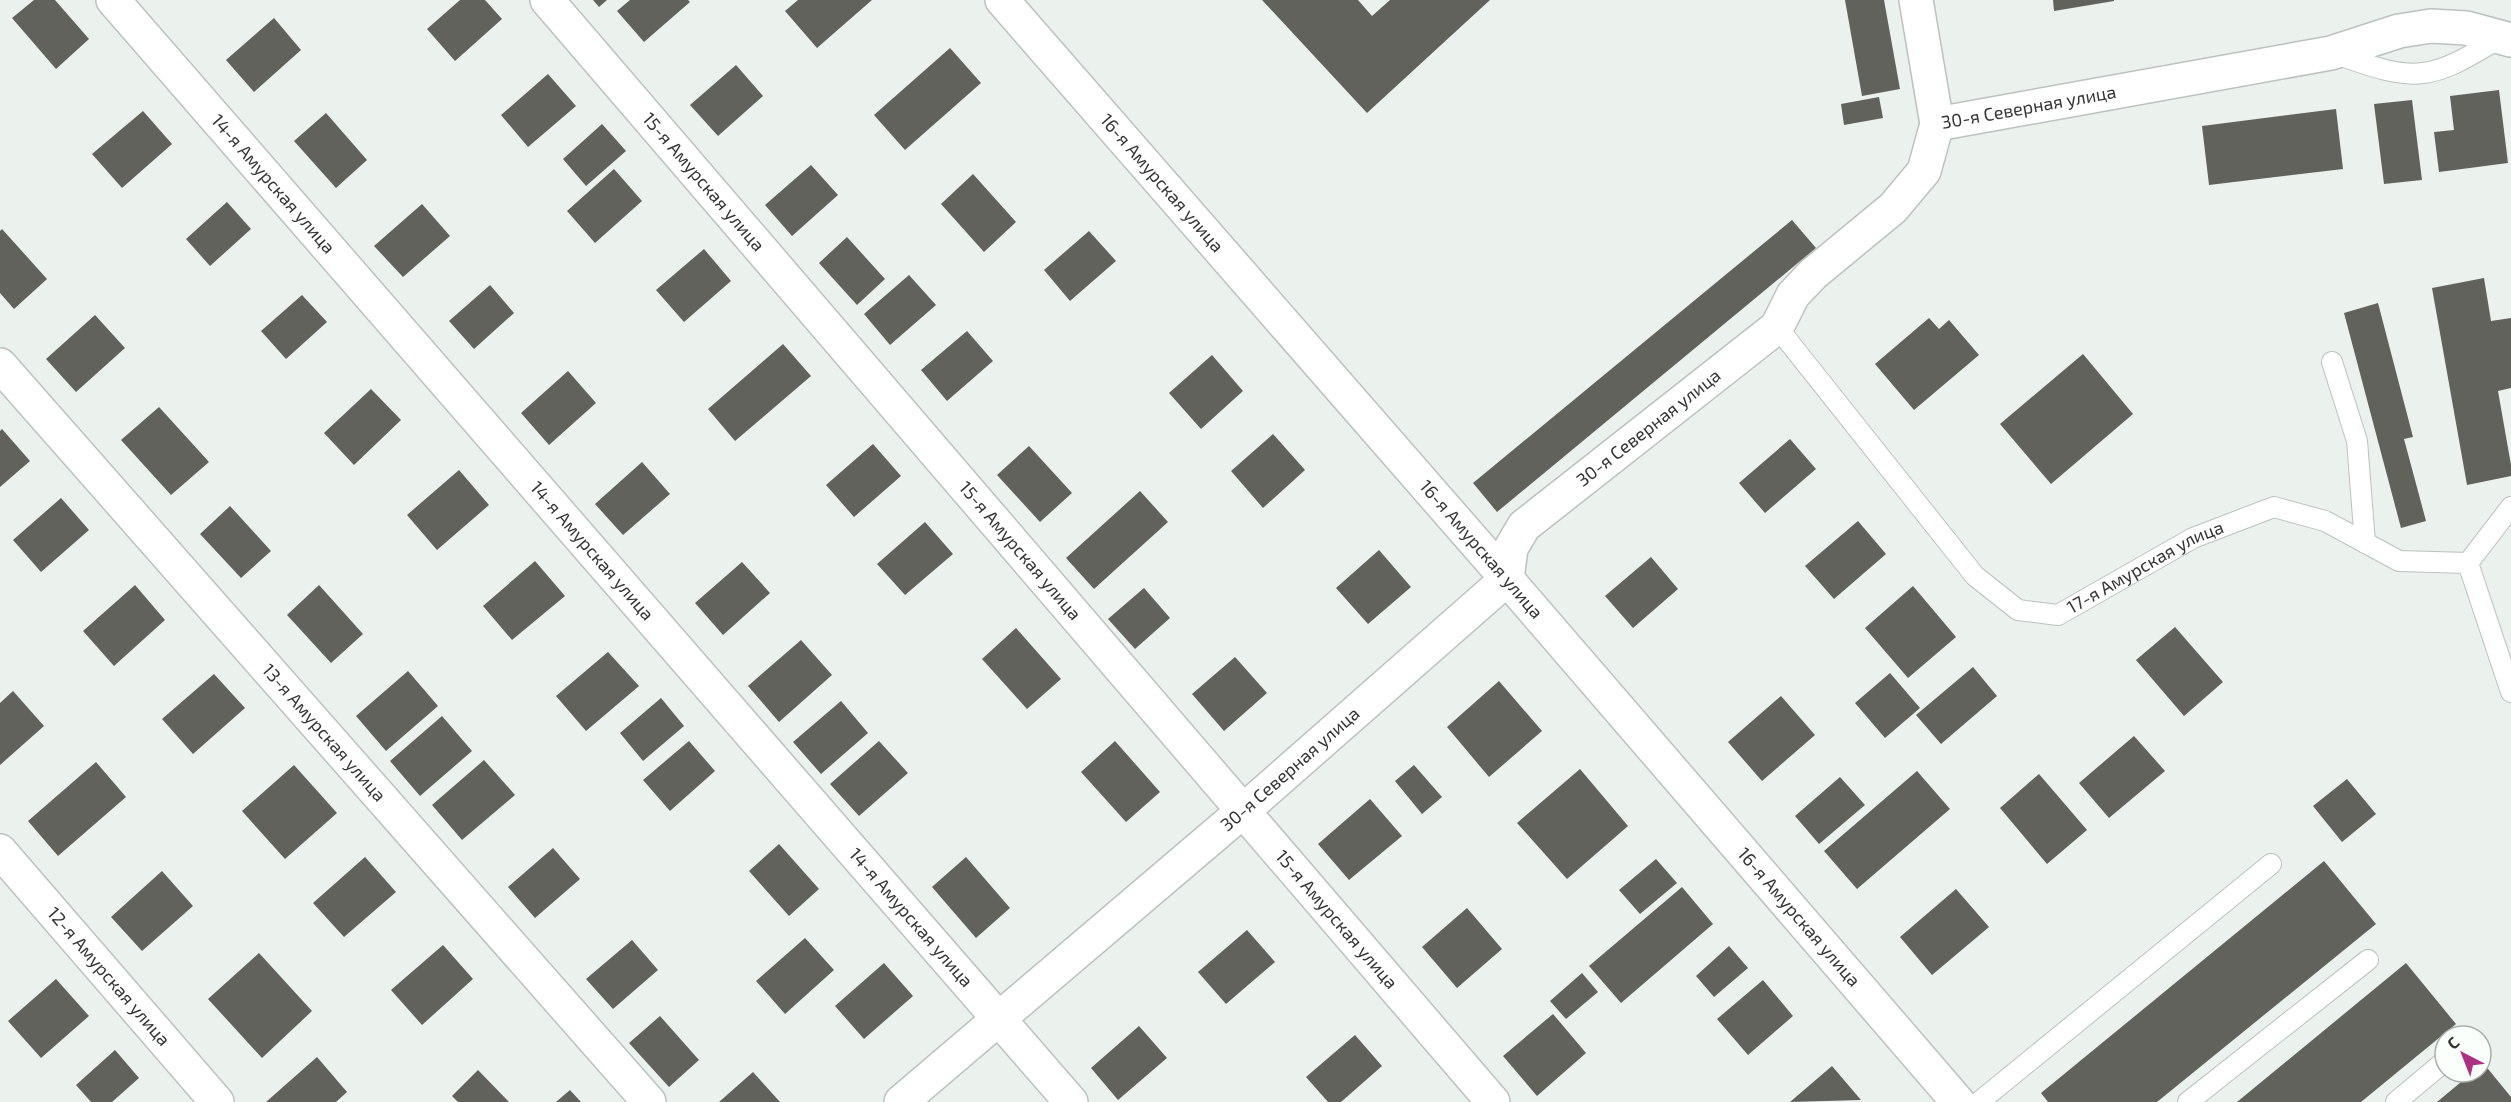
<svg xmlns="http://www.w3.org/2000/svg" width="2511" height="1102" font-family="'Exo 2',sans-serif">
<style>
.building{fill:#60625b}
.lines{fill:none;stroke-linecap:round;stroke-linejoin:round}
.lane-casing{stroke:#bbc2bd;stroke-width:22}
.street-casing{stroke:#bbc2bd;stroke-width:36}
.lane{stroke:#fff;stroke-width:20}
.street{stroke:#fff;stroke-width:33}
.labels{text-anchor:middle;stroke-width:6;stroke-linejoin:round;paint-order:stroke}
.street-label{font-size:18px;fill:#313431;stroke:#fafffb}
</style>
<rect width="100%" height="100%" fill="#ebf2ed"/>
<g class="building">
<path d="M34,0H55L89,39L56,69L12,18Z"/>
<path d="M460,0H485L502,19L455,61L427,29Z"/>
<path d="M593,0H607L599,7Z"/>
<path d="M630,0H688L690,2L644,42L617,11Z"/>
<path d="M798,0H872L817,48L785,11Z"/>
<path d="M1262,0H1358L1372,16L1390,0H1490L1367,113Z"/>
<path d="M1845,0H1884L1900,89L1862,96Z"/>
<path d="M2053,0H2114V1L2054,11Z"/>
<path d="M274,18L301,50L254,92L226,60Z"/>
<path d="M950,48L981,83L905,150L874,115Z"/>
<path d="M736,65L763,96L718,136L690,105Z"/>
<path d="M548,74L576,106L528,147L501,115Z"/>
<path d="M2499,90L2508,163L2439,172L2434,132L2454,130L2450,96Z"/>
<path d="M1879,97L1883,118L1844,125L1841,104Z"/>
<path d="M2412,100L2422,180L2384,184L2374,104Z"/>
<path d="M2336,109L2343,169L2209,185L2202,126Z"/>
<path d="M143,111L172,144L122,188L92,154Z"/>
<path d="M326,113L367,160L336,188L294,141Z"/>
<path d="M602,124L626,151L586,186L563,159Z"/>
<path d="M811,165L838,195L792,236L765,205Z"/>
<path d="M614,169L642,201L595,243L567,211Z"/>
<path d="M973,174L1016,222L984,252L941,204Z"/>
<path d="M227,202L251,229L210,266L186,239Z"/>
<path d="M422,204L450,236L403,277L374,246Z"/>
<path d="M1792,220L1816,248L1497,512L1473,483Z"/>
<path d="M2,229L47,279L14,309L0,293V231Z"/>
<path d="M1089,231L1116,261L1070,301L1044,270Z"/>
<path d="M847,237L885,279L857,305L819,263Z"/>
<path d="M704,249L731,281L684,322L656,290Z"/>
<path d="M909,275L936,305L890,345L864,314Z"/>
<path d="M2484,278L2491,321L2511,318V388L2498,391L2511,465V476L2467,485L2432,288Z"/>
<path d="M490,285L514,313L474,349L449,321Z"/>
<path d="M302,295L327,322L286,359L261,331Z"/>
<path d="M2378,303L2413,437L2404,439L2426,521L2401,528L2344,313Z"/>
<path d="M95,315L125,348L76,392L46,359Z"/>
<path d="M1929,318L1939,329L1949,320L1979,355L1914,410L1875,364Z"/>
<path d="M967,331L993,361L947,401L921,370Z"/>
<path d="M783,344L811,376L735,441L708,409Z"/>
<path d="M2083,354L2133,414L2051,484L2000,424Z"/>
<path d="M1212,355L1243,391L1201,429L1169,393Z"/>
<path d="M568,371L596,403L549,445L521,413Z"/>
<path d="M371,389L401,420L354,465L324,433Z"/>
<path d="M159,407L209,462L171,495L121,440Z"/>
<path d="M2,429L30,461L0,487V431Z"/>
<path d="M1273,434L1305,470L1263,508L1231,471Z"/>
<path d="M1790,439L1816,469L1765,513L1739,483Z"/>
<path d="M873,444L901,476L854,517L826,485Z"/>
<path d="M1029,446L1072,493L1040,522L997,475Z"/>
<path d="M642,462L670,494L623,535L595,504Z"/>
<path d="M459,470L489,505L437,550L407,515Z"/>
<path d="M1140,491L1168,522L1094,589L1066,558Z"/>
<path d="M61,498L89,530L41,572L13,540Z"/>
<path d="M230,506L271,551L241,578L200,534Z"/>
<path d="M1858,521L1886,554L1834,599L1805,566Z"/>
<path d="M925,522L953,554L905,595L877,564Z"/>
<path d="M1379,550L1411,587L1368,624L1336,588Z"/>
<path d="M1651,557L1678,589L1633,628L1605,596Z"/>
<path d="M535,561L565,596L512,640L483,606Z"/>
<path d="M742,562L770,593L723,635L695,603Z"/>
<path d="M135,585L165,620L114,666L83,631Z"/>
<path d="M319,585L363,634L331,663L287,615Z"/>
<path d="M1913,586L1956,637L1908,678L1865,628Z"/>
<path d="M1144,588L1170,618L1135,649L1108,619Z"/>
<path d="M2175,627L2223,682L2184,716L2136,660Z"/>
<path d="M1016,628L1061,679L1027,709L982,659Z"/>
<path d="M801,640L832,675L779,722L748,686Z"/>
<path d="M608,652L639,686L586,731L556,696Z"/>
<path d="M1235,657L1267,693L1224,731L1192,694Z"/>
<path d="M1973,667L1997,696L1941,744L1916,715Z"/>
<path d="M408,671L438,706L386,751L356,716Z"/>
<path d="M1890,673L1920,708L1885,738L1855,703Z"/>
<path d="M214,674L245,708L193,754L162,719Z"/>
<path d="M1499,681L1542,731L1489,777L1447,727Z"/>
<path d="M13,691L44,726L0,765V703Z"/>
<path d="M1781,696L1815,735L1762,781L1728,742Z"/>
<path d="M661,698L684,726L643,761L620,733Z"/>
<path d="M841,701L868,733L821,774L793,742Z"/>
<path d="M442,716L472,751L420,796L390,761Z"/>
<path d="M2134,736L2165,771L2109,818L2079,783Z"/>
<path d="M689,741L715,771L670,811L643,780Z"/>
<path d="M879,741L908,773L859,816L830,784Z"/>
<path d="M1115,741L1160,792L1126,822L1081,772Z"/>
<path d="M484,760L515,795L462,840L432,805Z"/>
<path d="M96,762L126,797L58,856L28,821Z"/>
<path d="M294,765L337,813L285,859L242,811Z"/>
<path d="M1414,765L1442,797L1422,814L1395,781Z"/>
<path d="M1580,769L1628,826L1567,879L1517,823Z"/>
<path d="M1917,771L1950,809L1857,889L1824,851Z"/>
<path d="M2039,774L2087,830L2047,864L2000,808Z"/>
<path d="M1840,777L1865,805L1819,844L1795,816Z"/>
<path d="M2347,779L2376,814L2342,842L2313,806Z"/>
<path d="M1370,799L1402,836L1349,880L1318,844Z"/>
<path d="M779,844L819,889L789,916L749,871Z"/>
<path d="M553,848L580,879L535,918L508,887Z"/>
<path d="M365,857L396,892L344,937L313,903Z"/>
<path d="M966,857L1010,908L976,938L932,887Z"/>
<path d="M1656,859L1677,883L1640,914L1619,890Z"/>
<path d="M2324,861L2376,924L2157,1102H2048L2041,1093Z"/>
<path d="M162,871L193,906L142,951L111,917Z"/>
<path d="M1682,887L1713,924L1621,1003L1589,966Z"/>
<path d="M1956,889L1989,927L1932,975L1900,937Z"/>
<path d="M1467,908L1502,949L1457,988L1422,947Z"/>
<path d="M1247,930L1275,962L1226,1004L1198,972Z"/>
<path d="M805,938L834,970L785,1014L756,981Z"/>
<path d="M632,940L658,970L613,1009L586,979Z"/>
<path d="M443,945L473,979L422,1025L391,990Z"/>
<path d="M1729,946L1748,968L1714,997L1696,976Z"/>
<path d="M259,953L312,1011L262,1058L208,999Z"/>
<path d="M884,963L913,996L864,1039L835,1006Z"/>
<path d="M2406,963L2456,1024L2361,1102H2237Z"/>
<path d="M1582,973L1598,992L1566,1019L1550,1001Z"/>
<path d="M56,979L89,1016L41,1058L8,1021Z"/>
<path d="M1763,980L1793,1016L1748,1055L1717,1019Z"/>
<path d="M1553,1014L1586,1053L1537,1096L1503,1056Z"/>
<path d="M660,1016L699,1060L669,1087L629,1043Z"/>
<path d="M1139,1026L1167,1058L1118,1100L1091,1068Z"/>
<path d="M1355,1035L1382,1066L1341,1102H1328L1306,1077Z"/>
<path d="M115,1050L139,1078L112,1102H91L76,1085Z"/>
<path d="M317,1057L347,1092L336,1102H266Z"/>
<path d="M2484,1064L2511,1097V1102H2437L2473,1072H2481V1066Z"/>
<path d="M1832,1066L1861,1100L1790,1102Z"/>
<path d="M478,1070L509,1102H458L452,1096Z"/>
<path d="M753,1072L780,1102H719Z"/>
<path d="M570,1090L581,1102H556Z"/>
</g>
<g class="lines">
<g class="lane-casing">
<g id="lane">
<path d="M2333,53C2360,62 2395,77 2423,73C2451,70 2478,50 2502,37"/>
<path id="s1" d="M1777,327L1975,576L2018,610L2058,615L2193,538L2274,507L2325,521L2399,561L2468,563L2511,692"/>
<path d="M2332,362L2357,441L2365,543"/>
<path d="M2468,563L2511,507"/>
<path d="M1979,1102L2271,864"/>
<path d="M2188,1102L2368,960"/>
<path d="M2396,1102L2445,1061"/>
</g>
</g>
<g class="street-casing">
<g id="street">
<path id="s2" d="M113,0L1071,1102"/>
<path id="s3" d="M547,0L1493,1102"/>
<path id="s4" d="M1002,0L1507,579L1958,1102"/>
<path d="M1916,0L1937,124"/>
<path id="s5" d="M0,365L649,1102"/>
<path id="s6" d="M0,851L217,1102"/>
<path id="s7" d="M901,1102L1243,811L1507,579L1511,548L1524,526L1777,327L1793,295L1813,274L1893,208L1924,171L1937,124L2331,53L2399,31L2431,26L2466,28L2511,40"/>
</g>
</g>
<use href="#lane" class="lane"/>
<use href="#street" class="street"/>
</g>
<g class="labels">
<g class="street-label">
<text dy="6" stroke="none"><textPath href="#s7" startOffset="1538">30-я Северная улица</textPath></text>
<text dy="6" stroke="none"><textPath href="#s3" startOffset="240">15-я Амурская улица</textPath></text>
<text dy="6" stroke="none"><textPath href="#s4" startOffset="243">16-я Амурская улица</textPath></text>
<text dy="6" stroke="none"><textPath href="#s2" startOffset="244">14-я Амурская улица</textPath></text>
<text dy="6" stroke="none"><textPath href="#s7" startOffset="1016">30-я Северная улица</textPath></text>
<text dy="6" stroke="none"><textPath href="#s4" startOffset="729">16-я Амурская улица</textPath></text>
<text dy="6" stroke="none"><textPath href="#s2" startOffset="730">14-я Амурская улица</textPath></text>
<text dy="6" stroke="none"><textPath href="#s3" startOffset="726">15-я Амурская улица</textPath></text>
<text dy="6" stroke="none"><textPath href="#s1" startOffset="513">17-я Амурская улица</textPath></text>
<text dy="6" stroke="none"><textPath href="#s5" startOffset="490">13-я Амурская улица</textPath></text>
<text dy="6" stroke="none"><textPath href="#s7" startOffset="512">30-я Северная улица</textPath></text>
<text dy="6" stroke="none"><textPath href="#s4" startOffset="1215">16-я Амурская улица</textPath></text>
<text dy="6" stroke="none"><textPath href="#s2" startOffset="1216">14-я Амурская улица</textPath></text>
<text dy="6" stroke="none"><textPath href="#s3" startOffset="1212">15-я Амурская улица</textPath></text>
<text dy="6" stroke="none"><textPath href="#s6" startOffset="166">12-я Амурская улица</textPath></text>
</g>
</g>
<g transform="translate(2463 1054) rotate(318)"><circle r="28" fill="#fafffb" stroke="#aaaeaa" stroke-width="1.5"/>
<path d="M0-4.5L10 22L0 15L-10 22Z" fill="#ad3182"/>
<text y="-9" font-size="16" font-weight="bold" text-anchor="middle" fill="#313431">С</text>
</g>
</svg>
